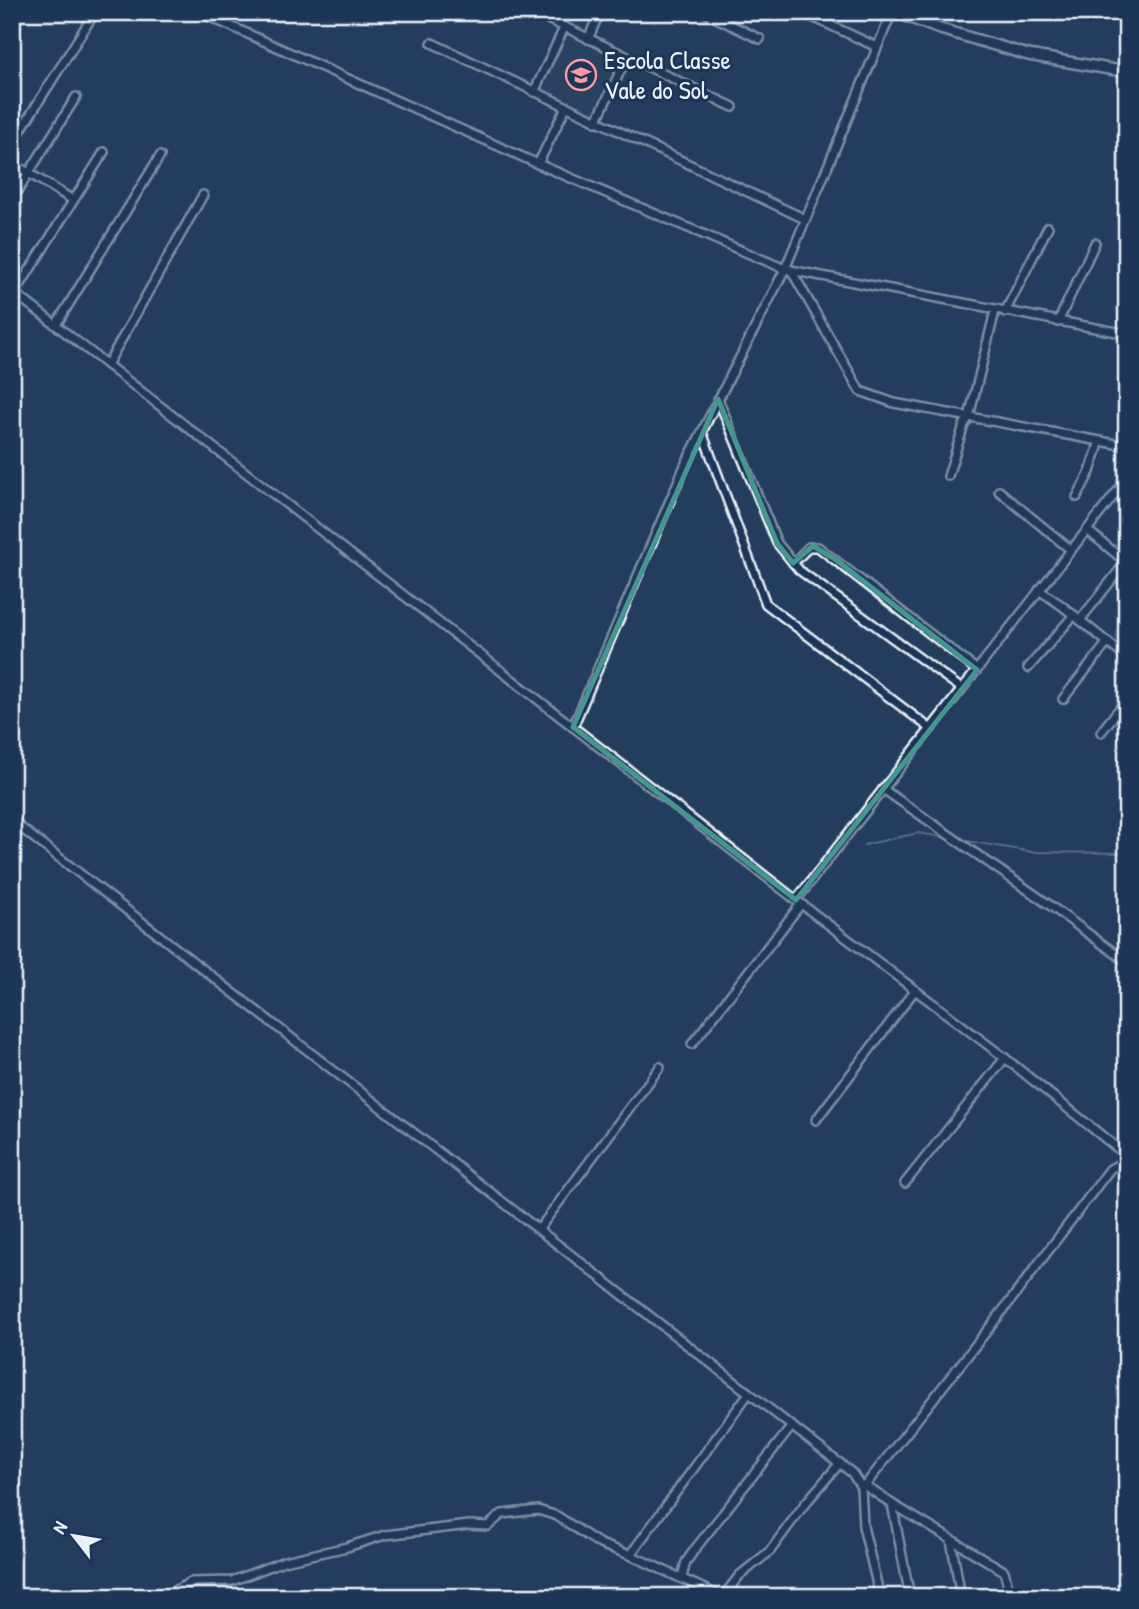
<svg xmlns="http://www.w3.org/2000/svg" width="1139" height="1609" font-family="'Patrick Hand',sans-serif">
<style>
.built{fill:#334a68}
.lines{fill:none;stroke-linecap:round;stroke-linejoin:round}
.stream{stroke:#99a8ba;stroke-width:2}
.minor-casing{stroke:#e8f1f8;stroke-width:12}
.major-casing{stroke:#e8f1f8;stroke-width:14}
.minor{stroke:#1d3557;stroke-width:7}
.major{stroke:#1d3557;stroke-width:9}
.marked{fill:none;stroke:#459590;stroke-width:5;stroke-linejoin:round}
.labels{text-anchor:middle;stroke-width:6;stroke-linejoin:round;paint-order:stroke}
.poi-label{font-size:26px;fill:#e8f1f8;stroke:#1d3557;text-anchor:start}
</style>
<rect width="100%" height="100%" fill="#253d5d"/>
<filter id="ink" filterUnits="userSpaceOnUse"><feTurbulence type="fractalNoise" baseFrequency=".0143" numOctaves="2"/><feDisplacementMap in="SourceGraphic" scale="14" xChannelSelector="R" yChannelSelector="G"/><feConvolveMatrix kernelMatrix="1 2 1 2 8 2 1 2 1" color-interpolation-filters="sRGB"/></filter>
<g filter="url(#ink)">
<path class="built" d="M568,34L619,58L621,61L593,114L542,91L541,88Z"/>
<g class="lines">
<g class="stream">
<path d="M961,840L1032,852L1127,853"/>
<path d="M864,845L918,833L948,838"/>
</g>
<g class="minor-casing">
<g id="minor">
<path d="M199,12L538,164L785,269L1127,334"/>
<path d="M533,12L733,107"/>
<path d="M704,12L760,39"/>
<path d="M802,12L877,47"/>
<path d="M588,39L600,12"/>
<path d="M432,43L805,219"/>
<path d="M534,92L564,28"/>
<path d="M596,122L627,57"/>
<path d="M12,144L95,12"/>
<path d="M12,163L73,200"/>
<path d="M538,164L566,107"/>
<path d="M12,200L76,97"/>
<path d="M791,270L860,391L894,403L1127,446"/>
<path d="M19,287L104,152"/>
<path d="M12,291L796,900L1005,1058L1127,1156"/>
<path d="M1005,312L1048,227"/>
<path d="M1058,322L1095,243"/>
<path d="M56,325L160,156"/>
<path d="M107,365L203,195"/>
<path d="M718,399L777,543L799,570L962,689"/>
<path d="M702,432L766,604L931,729"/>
<path d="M948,476L964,425L969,417L995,311"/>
<path d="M999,491L1071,550"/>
<path d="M1077,497L1090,472L1100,441"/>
<path d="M793,563L809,547H818L977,670"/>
<path d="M1039,590L1061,605L1127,658"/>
<path d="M1080,620L1126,562L1087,530"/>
<path d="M1028,668L1074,615"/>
<path d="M1063,699L1108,642"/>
<path d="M573,727L686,463L785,269L892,12"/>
<path d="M1101,732L1127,699"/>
<path d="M883,789L1048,904L1127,962"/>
<path d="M12,821L852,1473L861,1487L863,1526L880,1597"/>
<path d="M796,900L1127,479"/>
<path d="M692,1044L801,904"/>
<path d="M816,1120L915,990"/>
<path d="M905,1183L1005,1058"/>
<path d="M539,1229L660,1067"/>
<path d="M864,1485L892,1504L1004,1571L1011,1597"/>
<path d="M861,1487L867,1483L1008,1304L1110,1169L1127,1160"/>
<path d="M892,1504L910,1597"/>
<path d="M951,1540L961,1597"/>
<path d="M630,1555L749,1393"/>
<path d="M682,1577L686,1562L695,1549L792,1426"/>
<path d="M163,1597L191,1582L232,1581L284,1561L347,1547L385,1535L469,1525L488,1526L502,1514L538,1510L557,1516L600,1544L630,1555L722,1597"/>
<path d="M723,1597L739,1576L770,1551L804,1505L840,1463"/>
</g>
</g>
<g class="major-casing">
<path id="major" d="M895,12L937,28L1028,55L1127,72"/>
</g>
<use href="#minor" class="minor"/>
<use href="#major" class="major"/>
</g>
</g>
<path d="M0 0H1139V1609H0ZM718,399L777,543L793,563L813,546L835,559L977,670L796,900L573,727Z" fill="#253d5d" fill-opacity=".55" fill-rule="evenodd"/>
<path class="marked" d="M718,399L777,543L793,563L813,546L835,559L977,670L796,900L573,727Z"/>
<defs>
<g id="school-ring" transform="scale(1.575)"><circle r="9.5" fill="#1d3557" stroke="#ff9aa2" stroke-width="1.5"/><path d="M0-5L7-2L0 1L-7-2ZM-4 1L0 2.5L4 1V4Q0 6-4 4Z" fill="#ff9aa2"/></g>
</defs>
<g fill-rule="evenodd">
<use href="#school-ring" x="581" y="75"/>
</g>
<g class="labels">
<g class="poi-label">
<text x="604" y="69">Escola Classe<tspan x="604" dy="30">Vale do Sol</tspan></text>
</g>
</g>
<rect width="1139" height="1609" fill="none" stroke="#1d3557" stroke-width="42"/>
<rect x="21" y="21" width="1097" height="1567" fill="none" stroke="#e8f1f8" stroke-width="2.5" filter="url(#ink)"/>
<g transform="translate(74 1536) rotate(301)" stroke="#1d3557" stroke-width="5" paint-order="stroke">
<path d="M0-5L12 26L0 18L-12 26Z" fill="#e8f1f8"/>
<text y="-10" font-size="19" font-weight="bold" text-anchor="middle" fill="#e8f1f8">N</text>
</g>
</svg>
